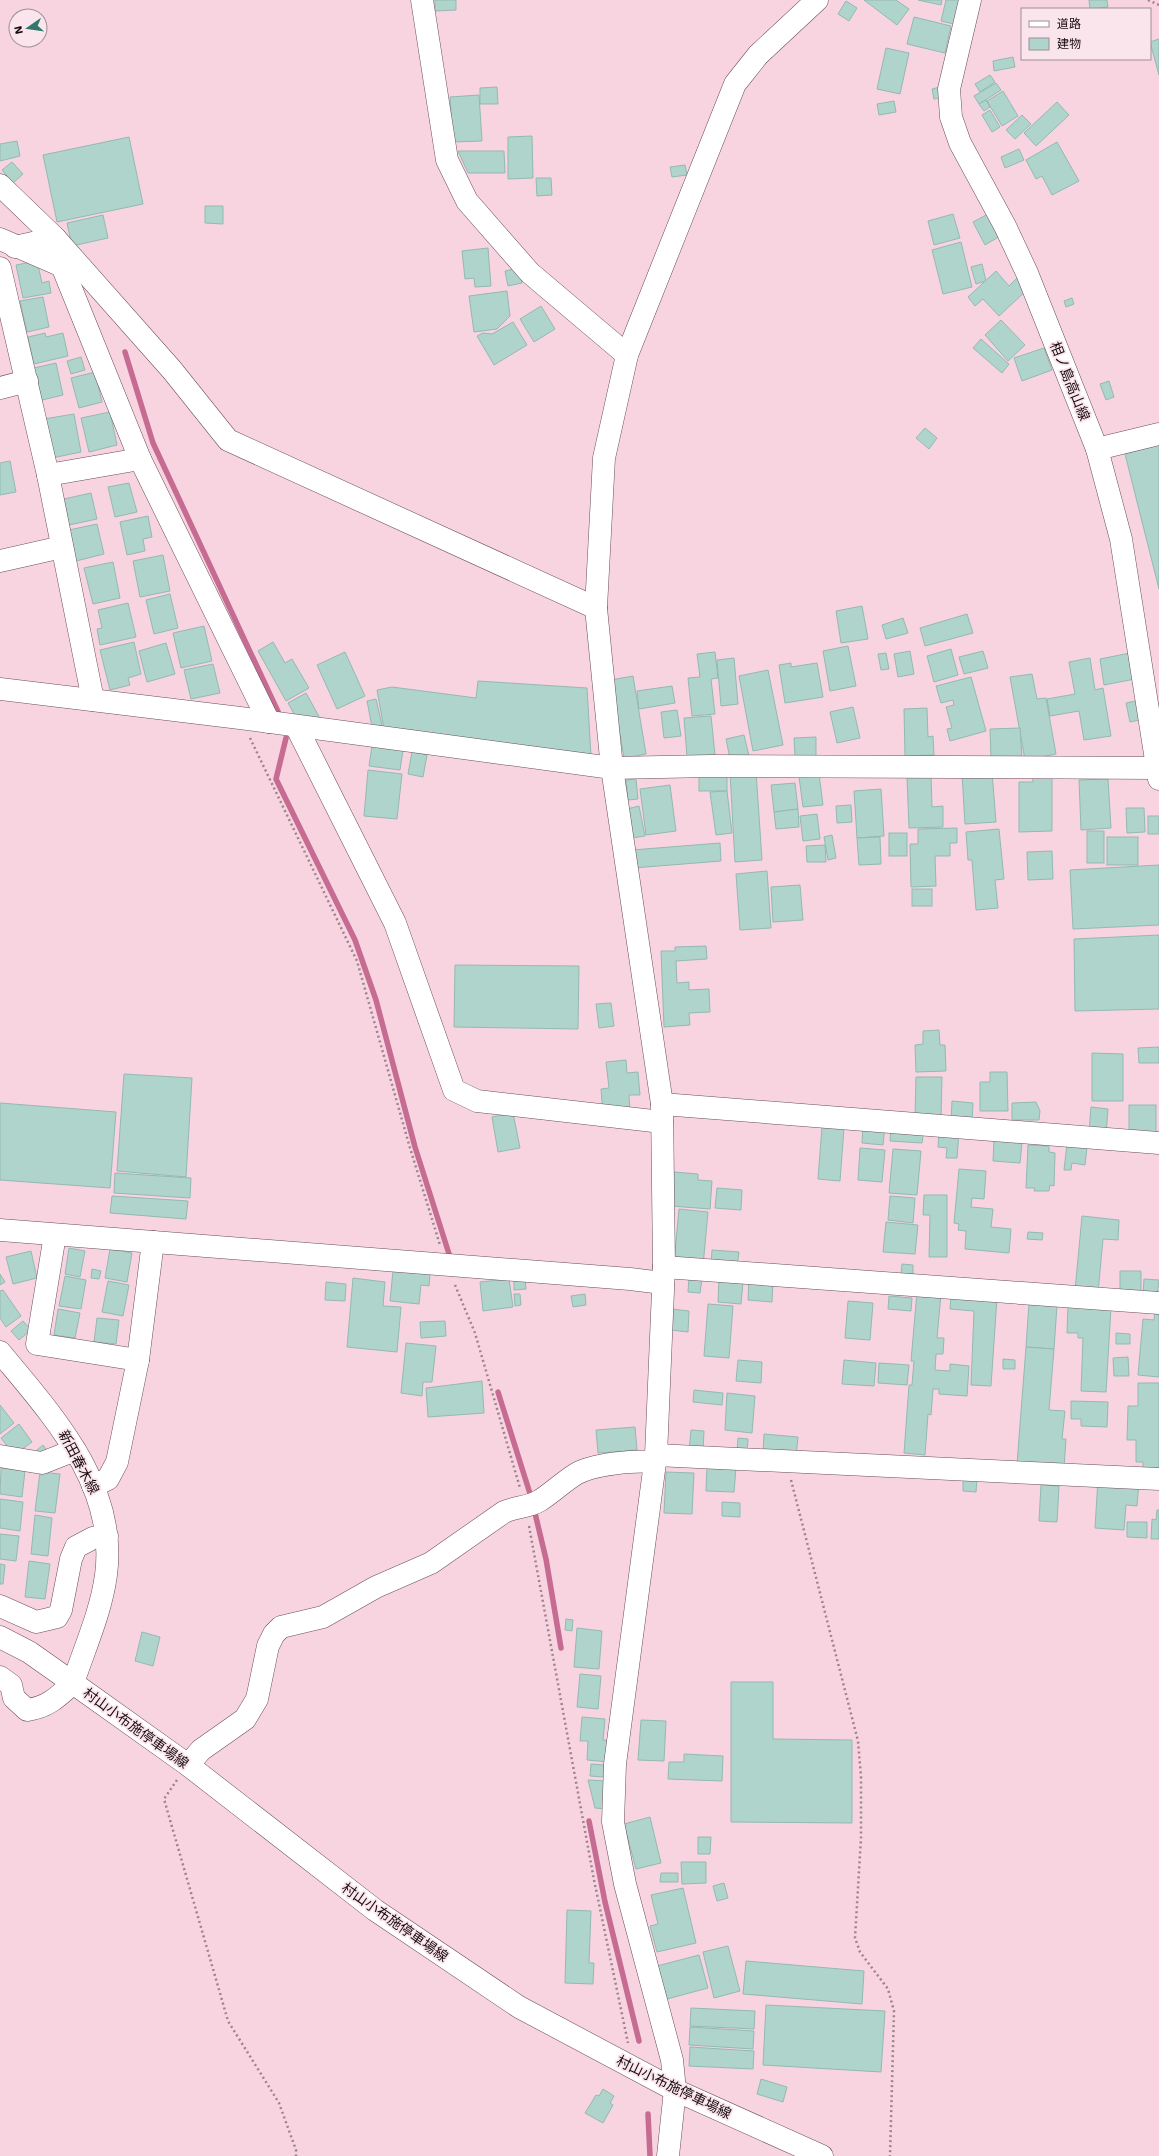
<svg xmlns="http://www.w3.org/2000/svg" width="1159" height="2156" font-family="'Work Sans','Noto Sans JP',sans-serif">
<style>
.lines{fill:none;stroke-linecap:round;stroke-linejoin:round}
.stream{stroke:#c66b91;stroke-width:5.5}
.building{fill:#aed4cc;stroke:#94b9b2}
.minor-casing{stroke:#6b4e59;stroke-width:23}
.major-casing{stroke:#6b4e59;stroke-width:23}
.path{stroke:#9d838c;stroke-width:2.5;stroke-dasharray:2 3;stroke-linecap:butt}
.minor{stroke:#fff;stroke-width:22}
.major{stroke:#fff;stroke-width:22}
.labels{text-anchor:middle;stroke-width:3.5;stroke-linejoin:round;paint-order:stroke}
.street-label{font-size:14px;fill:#170b10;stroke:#fbe5ed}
</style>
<rect width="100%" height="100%" fill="#f7d4e0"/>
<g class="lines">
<g class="stream">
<path d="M125,352L153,443L280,716"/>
<path d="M286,738L276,779L355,940L376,1000L415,1147L450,1257"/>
<path d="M498,1392L532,1500"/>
<path d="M534,1509L546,1559L561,1648"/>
<path d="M589,1821L605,1902L639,2041"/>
<path d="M648,2114L650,2156"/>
</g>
</g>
<g class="building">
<path d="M435,0H456V10L435,11Z"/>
<path d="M864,0H896L909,9L897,25Z"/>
<path d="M918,0H942L941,5Z"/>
<path d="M946,0H959L954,24L941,21Z"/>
<path d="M1089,0H1107L1108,7L1090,9Z"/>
<path d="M846,1L857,8L849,21L838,14Z"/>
<path d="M914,17L951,26L945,53L907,44Z"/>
<path d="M1159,39V75L1150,42Z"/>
<path d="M886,48L909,53L900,94L877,89Z"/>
<path d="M1013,57L1015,67L994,71L993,61Z"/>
<path d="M990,75L995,82L980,92L975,84Z"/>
<path d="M996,83L1001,90L979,104L974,96Z"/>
<path d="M497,87L498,104H480V88Z"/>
<path d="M940,87L942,98L934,99L932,89Z"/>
<path d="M1003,91L1018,116L1002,126L987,101Z"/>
<path d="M479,95L482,141L453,142L450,97Z"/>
<path d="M986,100L990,107L984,111L979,104Z"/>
<path d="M894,101L896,112L879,115L877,104Z"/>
<path d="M1057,102L1069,115L1036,146L1024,133Z"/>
<path d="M990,110L1000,127L992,132L982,115Z"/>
<path d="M1022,115L1031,124L1015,139L1006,130Z"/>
<path d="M532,136L533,178L508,179V137Z"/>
<path d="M129,137L143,204L57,222L43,155Z"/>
<path d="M17,141L20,156L0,161V144Z"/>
<path d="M1057,142L1079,181L1052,195L1042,176L1036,179L1026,160Z"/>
<path d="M1019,149L1024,160L1005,168L1001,157Z"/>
<path d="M458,151H504L505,173H468Z"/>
<path d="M12,162L23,174L13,183L2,170Z"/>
<path d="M685,165L687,175L672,177L670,167Z"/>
<path d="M536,178H551L552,195L537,196Z"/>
<path d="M205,206H223V224L205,223Z"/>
<path d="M953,214L960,238L934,245L928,221Z"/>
<path d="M988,214L1000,236L985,245L973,222Z"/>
<path d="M103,215L108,238L72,246L67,223Z"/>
<path d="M961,242L972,287L943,294L932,250Z"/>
<path d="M488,248L491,286L475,287L474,278L465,279L462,251Z"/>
<path d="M37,261L42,283L49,281L51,293L23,298L16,265Z"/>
<path d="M982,264L986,281L976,284L971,267Z"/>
<path d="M519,268L522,283L508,286L505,271Z"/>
<path d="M996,271L1009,286L1017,278L1028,289L999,316L983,299L975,306L968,297Z"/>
<path d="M507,291L510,316L497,329L474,332L469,296Z"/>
<path d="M43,297L49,327L27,332L20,301Z"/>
<path d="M1072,298L1074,304L1066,307L1064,301Z"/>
<path d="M541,306L555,329L534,342L520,319Z"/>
<path d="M1001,320L1025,345L1008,361L985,335Z"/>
<path d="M513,322L527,345L494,365L477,336L483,333L492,334Z"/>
<path d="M45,333L46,337L63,333L68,356L34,364L28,337Z"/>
<path d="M981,339L1009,364L1002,373L973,348Z"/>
<path d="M1044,348L1052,370L1022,381L1014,358Z"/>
<path d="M81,357L85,370L71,374L67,361Z"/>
<path d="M56,363L63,395L42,400L34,368Z"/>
<path d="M95,372L102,402L79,408L71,378Z"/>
<path d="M1109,381L1114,397L1106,400L1100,384Z"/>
<path d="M110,412L117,445L89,452L81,418Z"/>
<path d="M74,414L81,452L52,458L44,419Z"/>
<path d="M925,428L937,438L929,449L916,438Z"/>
<path d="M1159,445V589L1125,454Z"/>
<path d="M10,461L16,492L0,495V463Z"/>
<path d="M129,483L137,512L115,517L108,487Z"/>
<path d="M91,493L97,519L69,525L64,499Z"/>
<path d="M148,516L152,537L143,539L145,551L127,555L120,522Z"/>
<path d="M97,524L104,554L76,561L69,530Z"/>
<path d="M163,555L170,591L140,597L133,561Z"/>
<path d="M113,562L120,598L93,604L84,568Z"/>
<path d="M170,594L178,628L154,634L146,600Z"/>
<path d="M128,603L136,637L100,645L97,629L102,628L98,610Z"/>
<path d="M862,606L868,639L841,643L836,611Z"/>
<path d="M967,614L973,633L925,646L920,628Z"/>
<path d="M903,618L908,633L886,639L882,625Z"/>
<path d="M204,626L212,661L181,668L173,633Z"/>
<path d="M134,642L141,674L128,678L130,685L110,690L100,650Z"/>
<path d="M273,642L285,663L292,659L309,688L286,701L258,651Z"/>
<path d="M166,643L175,674L147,682L139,651Z"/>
<path d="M848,646L856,686L830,691L823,651Z"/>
<path d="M951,649L958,675L934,682L927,656Z"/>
<path d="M910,651L914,674L898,677L894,654Z"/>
<path d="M983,651L988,668L964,674L959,657Z"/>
<path d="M345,652L365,696L337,709L317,665Z"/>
<path d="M715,652L718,678L711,679L715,714L692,716L688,678L700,677L697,654Z"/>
<path d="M886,653L889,669L881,670L878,654Z"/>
<path d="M1130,653L1135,679L1104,685L1100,659Z"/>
<path d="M734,658L738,704L721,706L717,660Z"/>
<path d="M1090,658L1095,690L1103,688L1111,736L1084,740L1079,711L1050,716L1047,699L1075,694L1069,662Z"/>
<path d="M791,663V667L817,663L823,697L785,703L779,665Z"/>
<path d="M213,664L220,693L191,699L184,670Z"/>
<path d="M768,670L783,745L753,751L739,676Z"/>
<path d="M1032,674L1037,699L1046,698L1056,754L1025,760L1010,677Z"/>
<path d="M633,676L646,754L624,758L611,680Z"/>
<path d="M971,677L986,731L950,741L947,729L952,728L946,707L954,705L953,700L941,703L936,686Z"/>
<path d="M478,681L587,688L591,756L384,729L377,690L392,687L476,698Z"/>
<path d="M672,686L675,703L639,709L637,691Z"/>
<path d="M306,693L321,720L297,719L288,703Z"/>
<path d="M376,699L382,725L372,727L367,701Z"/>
<path d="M1140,700L1144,719L1130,722L1126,703Z"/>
<path d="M853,707L860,738L837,743L830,712Z"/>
<path d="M927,708L928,737L933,736L934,755L905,756L904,709Z"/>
<path d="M677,710L681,736L664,738L661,712Z"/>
<path d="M711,716L715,755L687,757L684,718Z"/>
<path d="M1020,728L1022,758L991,759L990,729Z"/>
<path d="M744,735L749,756L730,759L726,739Z"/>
<path d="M816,737V756L795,757L794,738Z"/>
<path d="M372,746L403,750L400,770L369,766Z"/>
<path d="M412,752L427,755L423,777L408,774Z"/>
<path d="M368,770L402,774L397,819L364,816Z"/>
<path d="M756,771L762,860L735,862L730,773Z"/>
<path d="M992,772L996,822L965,824L962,774Z"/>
<rect x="699" y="773" width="28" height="18"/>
<path d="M1052,773V831L1019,832V782H1033L1032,774Z"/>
<path d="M819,774L823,805L803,807L799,777Z"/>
<path d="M931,776L932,807L943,806V827L909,828L907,777Z"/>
<path d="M636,779L638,799L628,800L626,780Z"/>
<path d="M1108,779L1111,828L1081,830L1079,780Z"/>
<path d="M795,783L798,809L774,812L771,785Z"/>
<path d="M670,785L676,831L646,835L640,789Z"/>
<path d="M881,789L884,836L857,838L854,791Z"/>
<path d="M727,791L732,833L716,835L710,792Z"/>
<path d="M851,805L852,822L837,823L836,806Z"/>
<path d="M639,806L645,836L632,838L627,809Z"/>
<path d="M1126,808H1144L1145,832L1127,833Z"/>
<path d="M798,809L799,827L776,829L774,812Z"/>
<path d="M817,814L820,839L803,841L800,816Z"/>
<rect x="1148" y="816" width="11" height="18"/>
<path d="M957,828V843H950V856H935L936,886L911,887L910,844H918V829Z"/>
<path d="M999,829L1004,879L995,880L998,908L976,910L972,860H968L966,832Z"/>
<rect x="1087" y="831" width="17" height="32"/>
<rect x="889" y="833" width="18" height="23"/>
<path d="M832,835L836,858L828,860L824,837Z"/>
<path d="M880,837L881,864L859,865L857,838Z"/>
<rect x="1107" y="837" width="31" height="28"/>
<path d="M720,843L721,861L633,868L632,850Z"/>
<path d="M825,845L826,862H807L806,846Z"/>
<path d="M1052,851L1053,879L1028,880L1027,852Z"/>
<path d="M1159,865V925L1073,929L1070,870Z"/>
<path d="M767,871L771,928L740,930L736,874Z"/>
<path d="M800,885L803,920L773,922L771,887Z"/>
<rect x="912" y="889" width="20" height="17"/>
<path d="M1159,935V1009L1075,1011L1074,939Z"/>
<path d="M706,946L707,959L676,961L677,983L689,982V990L709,989L710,1012L689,1013L690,1025L664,1027L661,951H675V947Z"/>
<path d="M455,965L579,966L578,1029L454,1027Z"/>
<path d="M611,1003L614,1026L599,1028L596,1004Z"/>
<path d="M939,1030L940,1045H945L946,1071L916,1072L915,1045L923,1044V1031Z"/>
<path d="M1159,1047V1063H1139L1138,1048Z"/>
<path d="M1092,1053L1123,1054V1101H1092Z"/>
<path d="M626,1060L627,1073L638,1072L640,1095H629L630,1111L603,1114L601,1089L609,1088L606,1062Z"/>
<path d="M990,1072H1007L1008,1111H980V1082H990Z"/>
<path d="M124,1074L192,1078L186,1177L117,1171Z"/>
<path d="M916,1077H942L941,1117L915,1116Z"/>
<path d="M952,1101L973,1103L972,1122L951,1121Z"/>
<path d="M1036,1102L1040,1111L1039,1120H1012V1103Z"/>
<path d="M0,1103L116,1112L110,1188L0,1180Z"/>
<rect x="1129" y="1105" width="27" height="32"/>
<path d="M1091,1107L1108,1109L1106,1134L1089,1132Z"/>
<path d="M513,1113L520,1148L498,1152L492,1117Z"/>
<path d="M863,1124L885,1126L883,1145L862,1143Z"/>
<path d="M822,1126L844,1128L840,1181L818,1179Z"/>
<path d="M891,1126L924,1129L922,1143L890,1141Z"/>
<path d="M939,1131L959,1132L957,1158H946L947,1148L938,1147Z"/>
<path d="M994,1140L1022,1142L1020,1163L993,1161Z"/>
<path d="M1067,1144L1087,1147L1085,1165L1072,1163L1071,1170H1064Z"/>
<path d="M1028,1145L1049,1146V1152L1055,1153L1054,1186L1050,1185L1049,1191H1034L1035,1188H1026Z"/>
<path d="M860,1148L885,1150L882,1182L858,1180Z"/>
<path d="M893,1149L921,1151L917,1195L889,1193Z"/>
<path d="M959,1169L986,1171L984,1199L972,1198L971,1207L993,1209L991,1227L1011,1229L1009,1253L965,1249L966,1231L958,1230L959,1224L954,1223Z"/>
<path d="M674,1172L698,1174V1180L712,1181L710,1209L671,1206Z"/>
<path d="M115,1173L191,1178L190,1198L114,1193Z"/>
<path d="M717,1188L742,1190L741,1210L715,1208Z"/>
<path d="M924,1195H947V1257H929L930,1215H923Z"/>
<path d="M112,1196L188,1201L186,1219L110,1213Z"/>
<path d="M890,1196L915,1198L913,1223L888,1220Z"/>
<path d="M679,1209L708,1212L703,1266L674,1263Z"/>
<path d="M1082,1216L1119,1220L1118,1240L1103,1239L1098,1293L1075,1291Z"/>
<path d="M886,1222L918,1225L915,1254L883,1252Z"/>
<path d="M1028,1232L1043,1233L1042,1240L1027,1239Z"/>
<path d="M69,1248L85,1251L80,1277L65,1274Z"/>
<path d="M110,1249L132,1253L127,1282L105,1278Z"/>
<path d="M712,1250L739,1252L737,1267L711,1265Z"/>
<path d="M31,1251L37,1278L13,1284L6,1257Z"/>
<path d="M902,1264L913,1265V1274H901Z"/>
<path d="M92,1269L101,1271L99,1279L91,1278Z"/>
<path d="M393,1271L430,1274L429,1286L421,1285L419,1304L390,1301Z"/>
<path d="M1120,1271H1141V1295L1120,1294Z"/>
<path d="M0,1274L5,1282L0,1285Z"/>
<path d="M65,1276L86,1280L81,1309L59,1306Z"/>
<path d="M353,1278L385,1282L383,1306L401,1307L397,1352L347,1347Z"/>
<path d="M689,1278L702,1279L700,1293L688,1292Z"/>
<path d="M509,1279L513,1307L483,1311L480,1282Z"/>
<path d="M525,1279L526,1289L514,1290V1280Z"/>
<path d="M1144,1279L1159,1280L1157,1295L1143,1294Z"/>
<path d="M719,1280L743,1282L741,1304L718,1302Z"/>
<path d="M749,1280L773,1282L772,1302L748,1300Z"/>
<path d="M108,1281L129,1285L123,1316L102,1312Z"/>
<path d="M326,1282L346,1284L345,1301L325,1300Z"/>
<path d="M3,1290L21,1316L6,1327L0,1318V1291Z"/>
<path d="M917,1292L941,1294L937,1338H944L943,1354H936L935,1370L950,1371V1364L969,1366L967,1396L939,1394V1389H933L931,1415L928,1414L925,1455L904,1453L909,1385H912L914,1361H911Z"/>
<path d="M514,1294H520L521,1305L515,1306Z"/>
<path d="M585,1294L586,1305L573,1307L571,1296Z"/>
<path d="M889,1296L912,1298L911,1311L888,1309Z"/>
<path d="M951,1296L997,1298L991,1386L971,1385L974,1311L950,1309Z"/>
<path d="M848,1301L873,1303L870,1340L845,1338Z"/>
<path d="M1029,1303L1057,1305L1054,1349L1026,1347Z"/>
<path d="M708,1304L733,1306L729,1358L704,1356Z"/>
<path d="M1068,1305L1111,1307L1106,1392L1081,1391L1083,1338H1078V1333H1067Z"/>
<path d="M58,1309L80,1313L75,1338L54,1335Z"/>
<path d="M672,1309L689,1311L688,1332L671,1330Z"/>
<path d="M1155,1312H1159V1377L1138,1375L1143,1319L1154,1320Z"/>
<path d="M97,1318L119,1320L116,1344L94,1342Z"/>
<path d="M23,1321L31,1330L19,1340L11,1331Z"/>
<path d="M445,1321L446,1336L421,1338L420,1322Z"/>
<path d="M1116,1333L1130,1334V1344H1116Z"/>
<path d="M406,1343L436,1346L432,1382H423L422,1396L401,1393Z"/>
<path d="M1026,1347L1054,1349L1049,1410L1065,1411L1062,1439H1066L1064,1468L1017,1464Z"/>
<path d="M1128,1357L1129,1376H1114L1113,1358Z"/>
<path d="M1003,1359L1015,1360V1369H1003Z"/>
<path d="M738,1360L762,1362L761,1383L736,1381Z"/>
<path d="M844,1360L876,1363L874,1386L842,1384Z"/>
<path d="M879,1363L909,1365L907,1385L878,1383Z"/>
<path d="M482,1381L484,1413L428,1417L426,1388Z"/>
<path d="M1138,1383H1159V1472H1143V1462H1136V1440H1127L1128,1406H1138Z"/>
<path d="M694,1390L723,1393L722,1405L693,1402Z"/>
<path d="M727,1393L755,1396L752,1433L725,1430Z"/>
<path d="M1071,1401L1108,1402L1107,1427L1081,1426V1419H1071Z"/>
<path d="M0,1405L14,1423L0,1434Z"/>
<path d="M19,1424L32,1442L14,1455L1,1438Z"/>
<path d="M635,1427L637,1450L598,1453L596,1430Z"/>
<path d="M691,1430L704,1431L703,1452L689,1451Z"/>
<path d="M764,1434L798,1437L796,1456L763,1453Z"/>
<path d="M738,1438L748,1439L747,1452H737Z"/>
<path d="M43,1445L50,1455L43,1459L37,1450Z"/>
<path d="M707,1466L736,1468L734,1492L706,1491Z"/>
<path d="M1,1468L25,1471L22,1497L0,1494Z"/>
<path d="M40,1472L60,1474L55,1513L35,1511Z"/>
<path d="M666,1472L694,1473L692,1514L664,1513Z"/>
<path d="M963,1477L977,1478L976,1492L963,1491Z"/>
<path d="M1098,1479L1139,1482L1137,1506L1126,1505L1124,1530L1095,1528Z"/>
<path d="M1041,1485L1059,1486L1057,1522L1039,1521Z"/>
<path d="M0,1499L23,1502L20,1531L0,1528Z"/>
<path d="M722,1502L740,1503V1517L722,1516Z"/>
<path d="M1157,1510H1159V1539H1151L1152,1519L1156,1520Z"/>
<path d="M35,1515L52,1518L48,1556L31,1554Z"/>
<path d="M1127,1522H1147V1538L1127,1537Z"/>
<path d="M0,1534L19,1536L16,1561L0,1559Z"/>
<path d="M29,1561L50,1564L45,1599L25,1597Z"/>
<path d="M0,1564L5,1565L3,1584H0Z"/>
<path d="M566,1619L573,1620L572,1631L565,1630Z"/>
<path d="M577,1628L602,1631L599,1669L574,1667Z"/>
<path d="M142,1632L160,1637L153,1666L135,1661Z"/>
<path d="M580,1674L601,1676L598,1709L577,1707Z"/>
<path d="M731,1682H773V1739L852,1740V1823L731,1822Z"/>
<path d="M582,1717L605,1719L603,1740L611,1741L609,1762L587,1760L588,1741H580Z"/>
<path d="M641,1720L666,1721L664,1761L638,1760Z"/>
<path d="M684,1754L723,1756L722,1781L668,1779L669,1762H684Z"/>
<path d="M591,1764L604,1765L603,1777L590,1776Z"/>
<path d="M588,1780L607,1781L606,1809L595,1808Z"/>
<path d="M650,1817L661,1863L636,1869L624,1824Z"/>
<path d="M698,1837H711L710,1854H698Z"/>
<path d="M681,1862H706V1883L682,1884Z"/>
<path d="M661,1873H678V1882H660Z"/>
<path d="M724,1883L728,1898L717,1901L713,1886Z"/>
<path d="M683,1888L696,1943L657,1952L650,1926L658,1924L651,1895Z"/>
<path d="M567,1910L591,1911L589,1963H594L593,1984L565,1983Z"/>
<path d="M728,1946L740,1991L714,1998L703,1952Z"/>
<path d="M699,1955L708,1988L667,1999L657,1966Z"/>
<path d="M746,1961L864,1971L862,2004L743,1994Z"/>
<path d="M766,2005L885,2011L881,2072L763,2065Z"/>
<path d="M691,2008L755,2011L754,2029L690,2026Z"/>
<path d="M690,2027L754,2031L753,2049L689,2045Z"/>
<path d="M690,2047L754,2051L753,2069L689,2066Z"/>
<path d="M761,2079L787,2087L783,2102L757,2094Z"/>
<path d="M603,2089L614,2096L610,2103L613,2105L603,2123L585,2113L596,2095L599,2096Z"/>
</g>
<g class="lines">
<g class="minor-casing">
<g id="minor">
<path d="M422,0L447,160L467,201L530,273L627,355"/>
<path d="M0,185L55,238"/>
<path d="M0,239L62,266L140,459L269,722"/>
<path d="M15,247L55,238L172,370L228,440L596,608"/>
<path d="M0,268L48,475L93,700"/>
<path d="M0,388L27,381"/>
<path d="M1097,449L1159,434"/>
<path d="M48,475L140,459"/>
<path d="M0,561L62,547"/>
<path d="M0,689L240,718L612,768L711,766L1159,768"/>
<path d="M296,726L395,923L454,1090L477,1101L662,1122"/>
<path d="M662,1104L1159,1143"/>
<path d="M0,1230L630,1279L663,1283"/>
<path d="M55,1235L37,1344L138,1360"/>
<path d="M664,1267L1159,1303"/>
<path d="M656,1455L1159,1479"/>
<path d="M0,1456L42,1463L75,1450"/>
<path d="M93,1486L108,1479L117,1462L138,1360L153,1242"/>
<path d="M0,1606L36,1622L57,1617L61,1610L71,1559L76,1547L93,1538L107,1536"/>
<path d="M0,1677L11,1685L14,1698L27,1710C48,1707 58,1697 73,1683"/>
<path d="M188,1765L201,1750L245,1719L257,1699L268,1646L274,1634L281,1627L323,1617L376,1587L431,1563L504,1512C515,1507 529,1507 539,1501C552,1493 563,1482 576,1474C593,1464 635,1460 655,1462"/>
<path d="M668,2156L675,2090L672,2060L625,1884L613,1822L615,1764L656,1455L664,1267L662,1104L612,768L596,608L604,458L627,355L735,84L758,55L817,0"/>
</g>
</g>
<g class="major-casing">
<g id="major">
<path d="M970,0L949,89L951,117L960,143L1005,226L1027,273L1097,449L1121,539L1159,779"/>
<path d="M0,1352C53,1416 118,1486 106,1575C101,1612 85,1647 73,1683"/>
<path d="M0,1637L29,1652L73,1683L188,1765L375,1910L519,2007L675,2090L822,2156"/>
</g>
</g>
<g class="path">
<path d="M1148,0L1159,5"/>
<path d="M250,738L357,961L410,1148L440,1245"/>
<path d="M455,1285L475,1333L520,1488"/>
<path d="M791,1480L858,1741L861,1777V1838L855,1938L860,1952L888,1989L894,2011L890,2156"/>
<path d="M529,1526L594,1880L628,2043"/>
<path d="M177,1780L164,1799L228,2021L279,2103L296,2150V2156"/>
</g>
<use href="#minor" class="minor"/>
<use href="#major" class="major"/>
</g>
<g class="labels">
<g class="street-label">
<text transform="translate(1070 381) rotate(68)" y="5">相ノ島高山線</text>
<text transform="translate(79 1462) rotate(62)" y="5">新田春木線</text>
<text transform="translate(136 1728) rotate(36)" y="5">村山小布施停車場線</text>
<text transform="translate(395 1922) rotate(35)" y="5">村山小布施停車場線</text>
<text transform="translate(674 2087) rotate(26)" y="5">村山小布施停車場線</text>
</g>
</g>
<rect x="1021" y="8" width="130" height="52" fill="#fbe5ed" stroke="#a08e95"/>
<rect x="1029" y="21" width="20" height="6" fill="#ffffff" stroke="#a08e95"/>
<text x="1057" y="28" font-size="12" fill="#170b10">道路</text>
<rect x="1029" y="38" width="20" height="12" fill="#aed4cc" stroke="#a08e95"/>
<text x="1057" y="48" font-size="12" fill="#170b10">建物</text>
<g transform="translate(28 28) rotate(257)"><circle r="19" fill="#fbe5ed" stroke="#a08e95"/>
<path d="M0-3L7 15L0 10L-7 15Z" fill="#32776c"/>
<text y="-6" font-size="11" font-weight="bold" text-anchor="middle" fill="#170b10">N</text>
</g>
</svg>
